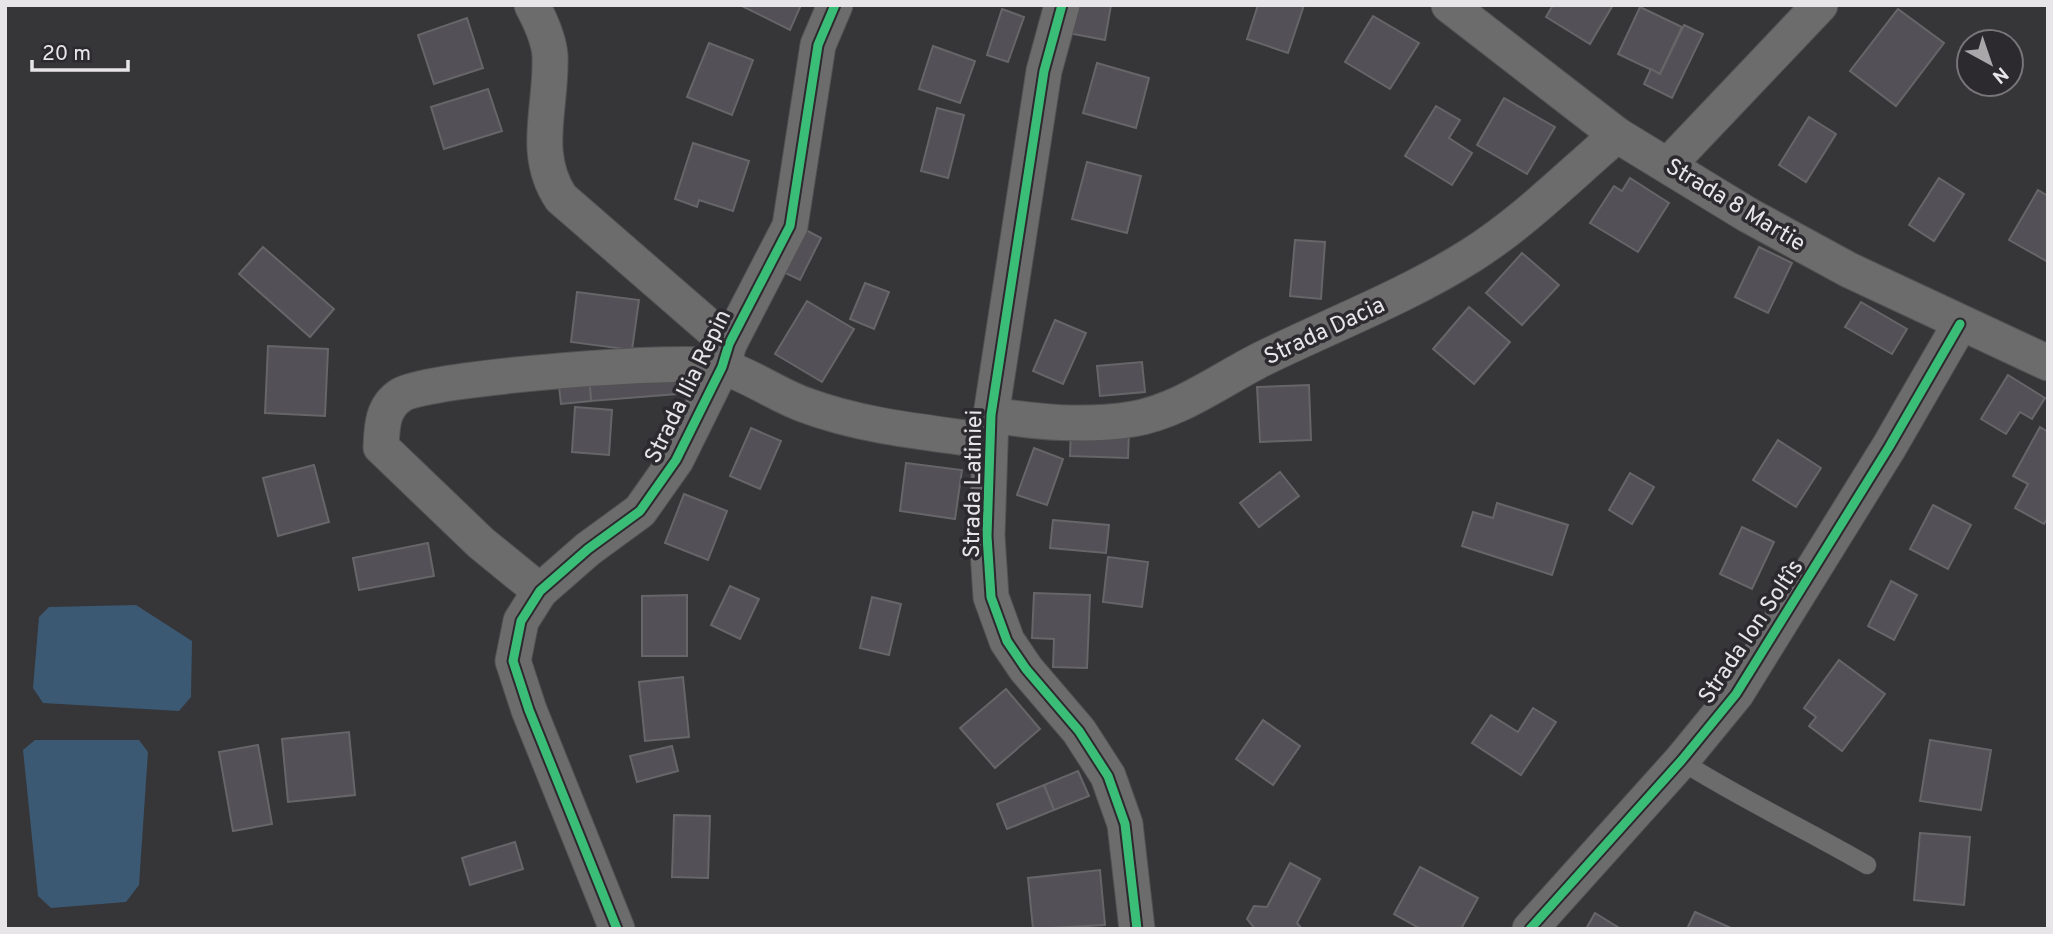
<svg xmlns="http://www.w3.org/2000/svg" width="2053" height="934" font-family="Overpass,sans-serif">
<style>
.water{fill:#3c5973}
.building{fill:#545058;stroke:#666567;stroke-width:2}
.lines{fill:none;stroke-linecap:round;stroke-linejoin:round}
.lane-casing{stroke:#535253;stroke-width:19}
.street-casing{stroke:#535253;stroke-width:37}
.lane{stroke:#6d6c6d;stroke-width:18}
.street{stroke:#6d6c6d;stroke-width:35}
.cycleway-casing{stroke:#2c2a2e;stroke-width:13}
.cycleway{stroke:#3abd76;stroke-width:9}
.labels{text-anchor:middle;stroke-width:7;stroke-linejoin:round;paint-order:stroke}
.street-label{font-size:23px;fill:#e7e5e8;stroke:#2c2a2e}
</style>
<rect width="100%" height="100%" fill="#363537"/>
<g class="water">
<path d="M136,605L192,641L191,697L179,711L43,703L33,688L39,617L49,607Z"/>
<path d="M35,740H139L148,752L139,885L126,902L51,908L38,896L23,750Z"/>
</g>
<g class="building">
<path d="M740,5H801L790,30Z"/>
<path d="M1073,5H1111L1105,40L1068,33Z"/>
<path d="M1258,5H1304L1288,53L1247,39Z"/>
<path d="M1553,5H1613L1590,44L1546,17Z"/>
<path d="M1640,7L1682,27L1660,74L1618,54Z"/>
<path d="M1002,9L1024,17L1008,62L987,55Z"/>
<path d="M1898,9L1944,43L1896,106L1850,71Z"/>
<path d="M1373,16L1419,43L1390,89L1345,62Z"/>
<path d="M467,18L483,68L434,84L418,35Z"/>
<path d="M1684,25L1703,34L1672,98L1644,84L1651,69L1660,74Z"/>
<path d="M709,43L753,60L732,115L687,97Z"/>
<path d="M933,46L975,61L960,103L919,89Z"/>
<path d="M1097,63L1149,78L1136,128L1083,113Z"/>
<path d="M488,89L502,131L444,149L431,107Z"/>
<path d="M1504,98L1555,127L1527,174L1477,145Z"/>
<path d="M1436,106L1460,120L1449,138L1472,153L1452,185L1405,156Z"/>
<path d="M937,108L964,115L948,178L921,171Z"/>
<path d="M1809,117L1836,134L1806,182L1779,165Z"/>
<path d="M693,143L749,161L733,211L699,200L697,207L675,199Z"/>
<path d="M1087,162L1141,176L1127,233L1072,219Z"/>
<path d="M1630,178L1669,203L1638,252L1590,223L1614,186L1622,191Z"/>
<path d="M1939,178L1964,194L1934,241L1909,225Z"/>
<path d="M2038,190L2048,196V262L2009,240Z"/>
<path d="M800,227L821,238L800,280L779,270Z"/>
<path d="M1295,240L1325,242L1321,299L1290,296Z"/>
<path d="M263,247L334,309L310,337L239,274Z"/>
<path d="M1759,247L1792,263L1768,313L1735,297Z"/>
<path d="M1522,253L1559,285L1522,325L1486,293Z"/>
<path d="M865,283L889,292L874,329L850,319Z"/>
<path d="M577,292L639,300L632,350L571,342Z"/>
<path d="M807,301L854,329L822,382L775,354Z"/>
<path d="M1861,302L1907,329L1892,354L1845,327Z"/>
<path d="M1469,307L1510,342L1474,384L1433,349Z"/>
<path d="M1055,320L1086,333L1063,384L1033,371Z"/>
<path d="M268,346L328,349L325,416L265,413Z"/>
<path d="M1142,362L1145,392L1100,396L1097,366Z"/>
<path d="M675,368L677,394L591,401L589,375Z"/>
<path d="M589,375L591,401L561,404L558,377Z"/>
<path d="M2008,375L2045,398L2032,419L2020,412L2006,434L1981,419Z"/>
<path d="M1309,385L1311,440L1260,442L1257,387Z"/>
<path d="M575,407L612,410L609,455L572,452Z"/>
<path d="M2040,427L2048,432V517L2044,524L2015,508L2028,484L2013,476Z"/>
<path d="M751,428L781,441L760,489L730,476Z"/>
<path d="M1071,430L1129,432L1128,458L1070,456Z"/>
<path d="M1778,440L1821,468L1796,507L1753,480Z"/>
<path d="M1034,448L1063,459L1047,505L1017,495Z"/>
<path d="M906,463L962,470L955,519L900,511Z"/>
<path d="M314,465L329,522L278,536L263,478Z"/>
<path d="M1280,472L1299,496L1259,527L1240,503Z"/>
<path d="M1630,473L1654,487L1632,524L1609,510Z"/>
<path d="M684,494L727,511L708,560L665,543Z"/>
<path d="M1497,503L1568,525L1552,575L1462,546L1473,512L1493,518Z"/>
<path d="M1933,505L1971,525L1948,569L1910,549Z"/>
<path d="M1053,520L1109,525L1106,553L1050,548Z"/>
<path d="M1742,527L1774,542L1752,589L1720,574Z"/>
<path d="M428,543L434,576L359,590L353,558Z"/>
<path d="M1108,557L1148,562L1142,607L1103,602Z"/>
<path d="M1891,581L1917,595L1894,640L1868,626Z"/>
<path d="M730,586L759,599L740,639L711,625Z"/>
<path d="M1034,593L1090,595L1087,668L1053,667L1054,639L1032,638Z"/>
<path d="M687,595V656H642V596Z"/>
<path d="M872,597L901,604L889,655L860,648Z"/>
<path d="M1839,660L1885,694L1842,751L1809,726L1816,717L1804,708Z"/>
<path d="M683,677L689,737L645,741L639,682Z"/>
<path d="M1006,689L1040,729L995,768L960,728Z"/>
<path d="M1533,708L1556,722L1521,775L1472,743L1491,715L1518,732Z"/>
<path d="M1263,720L1300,746L1273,785L1236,759Z"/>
<path d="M349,732L355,795L288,802L282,739Z"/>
<path d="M1930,740L1991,750L1981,810L1920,801Z"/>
<path d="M258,745L272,824L233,831L219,752Z"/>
<path d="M672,746L678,771L637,782L630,756Z"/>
<path d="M1078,771L1089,796L1054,810L1044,785Z"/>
<path d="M1044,785L1054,810L1007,829L997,804Z"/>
<path d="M674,815L710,816L708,878L672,877Z"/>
<path d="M1920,833L1970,837L1964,905L1914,900Z"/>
<path d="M515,842L523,869L470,885L462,858Z"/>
<path d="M1290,863L1320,879L1297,923L1302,929H1255L1247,919L1254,906L1267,907Z"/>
<path d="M1420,867L1478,898L1461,929H1421L1394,914Z"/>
<path d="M1100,870L1105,925L1033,929L1028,878Z"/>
<path d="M1695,912L1731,928V929H1687Z"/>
<path d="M1595,913L1621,929H1586Z"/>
</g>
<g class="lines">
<g class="lane-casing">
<path id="lane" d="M1681,761C1741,799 1805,829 1867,865"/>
</g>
<g class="street-casing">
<g id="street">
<path d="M532,5C540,20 549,39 550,56C552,107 531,153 561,198L729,344"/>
<path d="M1062,5L1044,71L991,415L987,536L991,597L1007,641L1026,669L1079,731L1108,776L1125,824L1137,929"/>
<path d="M1449,5L1617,135L1748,215L1849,270L2048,363"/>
<path d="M1669,164L1820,5"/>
<path d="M991,415C1037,422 1086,427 1133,419C1180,411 1220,380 1262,359C1331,325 1405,297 1470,256C1524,222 1569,176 1617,135"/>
<path d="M540,591L481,543L381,447C382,427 382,407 401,395C426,378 692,357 723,367C751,376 777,395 805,405C864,427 926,432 988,441"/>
<path d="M617,929L529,710L513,661L521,621L540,591L588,549L640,511L676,460L722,367L729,344L790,226L818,45L835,5"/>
<path d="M1530,929L1681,761L1736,694L1889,447L1960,324"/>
</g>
</g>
<use href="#lane" class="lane"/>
<use href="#street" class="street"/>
<g class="cycleway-casing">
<g id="cycleway">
<path d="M1062,5L1044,71L991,415L987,536L991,597L1007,641L1026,669L1079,731L1108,776L1125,824L1137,929"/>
<path d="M617,929L529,710L513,661L521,621L540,591L588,549L640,511L676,460L722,367L729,344L790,226L818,45L835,5"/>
<path d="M1530,929L1681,761L1736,694L1889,447L1960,324"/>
</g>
</g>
<use href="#cycleway" class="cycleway"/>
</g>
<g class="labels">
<g class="street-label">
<text transform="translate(1736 204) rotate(31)" y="8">Strada 8 Martie</text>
<text transform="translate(1324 330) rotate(-25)" y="8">Strada Dacia</text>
<text transform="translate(687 386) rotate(-64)" y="8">Strada Ilia Repin</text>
<text transform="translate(972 484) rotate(-89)" y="8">Strada Latiniei</text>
<text transform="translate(1750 631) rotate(-56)" y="8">Strada Ion Soltîs</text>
</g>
</g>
<rect width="2053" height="934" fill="none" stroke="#e7e5e8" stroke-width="14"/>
<g transform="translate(1990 63) rotate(140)"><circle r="33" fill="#2c2a2e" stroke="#777578" stroke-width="2"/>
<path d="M0-5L12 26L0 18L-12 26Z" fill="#a9a7aa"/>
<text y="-10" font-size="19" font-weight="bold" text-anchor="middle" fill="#e7e5e8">N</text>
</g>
<path d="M32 60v10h96v-10" fill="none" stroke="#e7e5e8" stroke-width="3.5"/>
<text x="42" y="60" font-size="21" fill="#e7e5e8" stroke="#2c2a2e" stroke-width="5" paint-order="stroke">20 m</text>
</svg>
